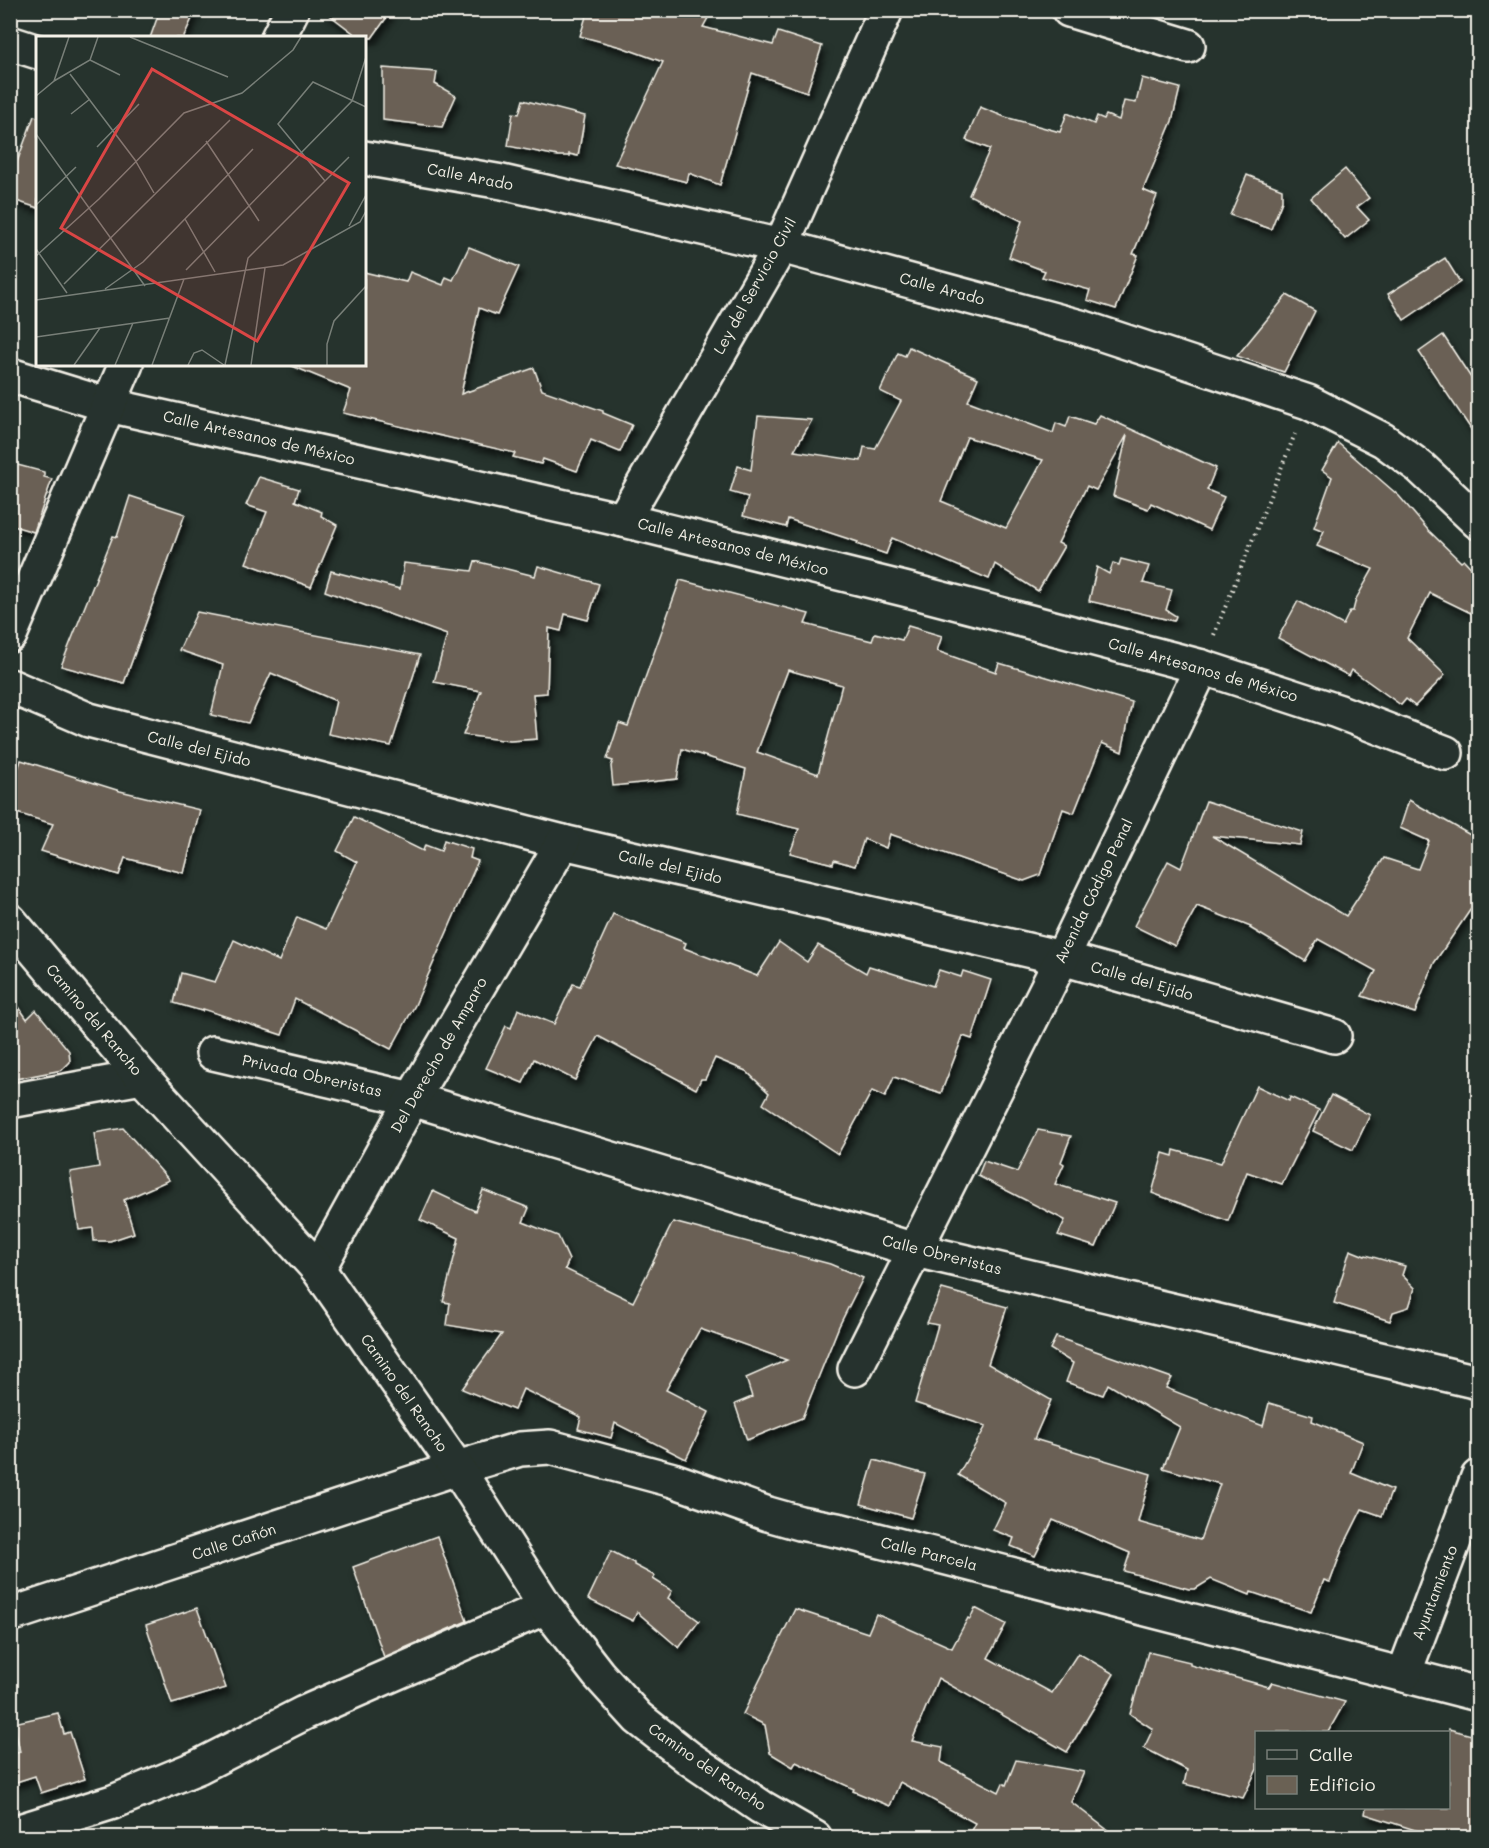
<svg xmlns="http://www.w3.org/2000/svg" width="1489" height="1848" font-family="Mali,sans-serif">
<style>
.building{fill:#6a6154;stroke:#f4f1e8;stroke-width:1.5;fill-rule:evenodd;filter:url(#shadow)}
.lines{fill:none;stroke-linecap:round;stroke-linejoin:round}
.minor-casing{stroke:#f4f1e8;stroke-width:38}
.tertiary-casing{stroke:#f4f1e8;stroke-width:38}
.secondary-casing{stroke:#f4f1e8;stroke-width:38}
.path{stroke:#f4f1e8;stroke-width:4;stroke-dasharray:1.5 4.5;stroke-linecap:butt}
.minor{stroke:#26332d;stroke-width:33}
.tertiary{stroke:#26332d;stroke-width:33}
.secondary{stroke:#26332d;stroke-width:33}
.labels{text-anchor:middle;stroke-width:5;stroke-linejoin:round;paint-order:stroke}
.street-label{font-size:15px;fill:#f4f1e8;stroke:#26332d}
.inset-road{fill:none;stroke:#787f78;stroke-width:1.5}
.view{fill:#da4645;fill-opacity:0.15;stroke:#da4645;stroke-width:3}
.inset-edge{fill:none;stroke:#f4f1e8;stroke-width:3}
</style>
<defs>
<filter id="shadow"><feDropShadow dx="3.5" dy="6" stdDeviation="3" flood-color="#0009"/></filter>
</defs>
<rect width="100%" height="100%" fill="#26332d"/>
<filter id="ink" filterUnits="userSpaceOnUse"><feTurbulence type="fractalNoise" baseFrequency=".0167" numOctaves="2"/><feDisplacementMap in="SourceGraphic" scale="12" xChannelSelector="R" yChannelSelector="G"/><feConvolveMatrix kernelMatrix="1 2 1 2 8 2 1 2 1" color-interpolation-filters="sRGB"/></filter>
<g filter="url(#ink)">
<g class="building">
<path d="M160,10H196L183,38H150Z"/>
<path d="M323,10H392L372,38H360Z"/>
<path d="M588,10H684L708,18L703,27L773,45L778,32L822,46L807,92L752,73L720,185L689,173L687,182L615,164L663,62L621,47L580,36Z"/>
<path d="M383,68L437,72L435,84L456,96L442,127L383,120Z"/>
<path d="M1142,78L1180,88L1172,121L1143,190L1157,196L1133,254L1138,255L1116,309L1087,300L1090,290L1042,277L1045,271L1009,257L1022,221L969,195L990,149L966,140L980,107L1005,117L1060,132L1067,113L1094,124L1097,116L1104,119L1106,115L1119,120L1124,101L1136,103Z"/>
<path d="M523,100L585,116L578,156L569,154V156H558L508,146L513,113L519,114Z"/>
<path d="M34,116L38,117V208L10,199V181Z"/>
<path d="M1345,169L1369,198L1357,207L1369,220L1345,239L1311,198Z"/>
<path d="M1247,175L1282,189V201L1271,229L1230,215Z"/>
<path d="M469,247L519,267L497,315L479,308L461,394L534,368L542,390L603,411V413L632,425L620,452L591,440L577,471L543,459L541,464L513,457L515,453L343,413L351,390L292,366V364H364V272L406,282L410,272L443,285L446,277L453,280Z"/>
<path d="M1445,258L1460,282L1404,320L1388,294Z"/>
<path d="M1287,295L1315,311L1284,372L1237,356Z"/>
<path d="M1443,335L1479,390V441L1419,352Z"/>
<path d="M909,347L978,378L968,401L1053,433L1056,423L1066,427L1070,416L1094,424L1100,415L1216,468L1207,490L1224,497L1209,530L1151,503L1148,509L1113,496L1127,435L1096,490L1087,486L1058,543L1064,546L1038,591L995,564L989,579L892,538L886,554L857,544L858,542L788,519L786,527L743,516L748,497L730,492L738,466L751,470L758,416L812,420L794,451L861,461L864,447L875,449L901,401L880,391L898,353L905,356ZM967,437L1043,460L1006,528L941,501Z"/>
<path d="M1338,443L1399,496L1428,530L1461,562L1464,560L1479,576V617L1430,593L1407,638L1445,675L1415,706L1406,699L1401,705L1352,670L1349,676L1278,638L1298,601L1343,625L1350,611H1353L1356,599L1373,569L1317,546L1324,531L1314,527L1332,477L1322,470Z"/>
<path d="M10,463L44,472V477L52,479L34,532L10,525Z"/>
<path d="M259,477L299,489L295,501L322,512L321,516L337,525L311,587L246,563L267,512L246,505Z"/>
<path d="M130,496L185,514L124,683L61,666L113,536L117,537Z"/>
<path d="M1121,559L1149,566L1143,583L1172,590L1166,610L1176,616L1174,621L1089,601L1097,567L1109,574L1113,563L1119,565Z"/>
<path d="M475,561L535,576L538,566L599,584L588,620L565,614L561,631L549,628L547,693L533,694L537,739L510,741L463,735L481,691L434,682L447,635L325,591L331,571L400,589L404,563L472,571Z"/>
<path d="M680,580L809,614L805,624L872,641L875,633L902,640L908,626L942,636L937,651L996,672L999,663L1132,702L1122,752L1102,743L1074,813L1063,809L1040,875L1024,881L890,834L886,848L864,839L855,866L834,860L833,864L790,853L799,829L737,814L746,769L682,749L677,779L613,786L611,766L613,761L607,759L619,723L628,726ZM788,670L842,685L818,774L757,752Z"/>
<path d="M197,612L420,655L391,746L328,734L336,701L271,673L248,723L211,715L223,665L179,650Z"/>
<path d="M21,760L120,791L200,810L184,873L125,858L119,875L41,851L53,824L10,811V794Z"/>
<path d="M1409,800L1479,840V897L1434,963L1415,1013L1362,996L1376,971L1318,939L1305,961L1250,928L1251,927L1197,906L1175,946L1134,926L1168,861L1181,868L1206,801L1303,832L1300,845L1212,836L1346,916L1384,858L1418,869L1429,841L1400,828Z"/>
<path d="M354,817L423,851L425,845L441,851L444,840L472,849L470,858L478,861L415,1005L391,1049L295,999L282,1035L203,1009L202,1011L174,1003L181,973L215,982L234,940L279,961L297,917L326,929L357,862L337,851Z"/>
<path d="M613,914L686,943L684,948L757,976L779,942L807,962L818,945L866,973L869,966L933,986L939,970L961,977L963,971L991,980L972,1039L963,1036L941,1093L894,1077L885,1097L872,1091L838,1154L763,1104L769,1093L746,1071L715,1058L705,1079H701L696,1089L598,1036L575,1080L534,1059L523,1083L486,1068L506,1026L511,1028L518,1009L554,1024L573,984L580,986Z"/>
<path d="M10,994L27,1019L36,1010L69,1051L70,1062L62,1070L10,1080Z"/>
<path d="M1257,1086L1289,1101L1290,1097L1319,1110L1282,1184L1247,1172L1228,1221L1152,1193L1163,1153L1173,1156L1174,1150L1221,1163Z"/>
<path d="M1331,1095L1370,1115L1353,1150L1313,1131Z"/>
<path d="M123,1128L169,1180L124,1200L134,1233L110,1241H94L93,1228L79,1230L70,1172L99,1167L94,1133Z"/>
<path d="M1038,1130L1071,1136L1061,1162L1064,1164L1055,1184L1115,1203L1096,1247L1058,1235L1065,1220L978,1176L984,1161L1017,1172Z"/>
<path d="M483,1190L529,1208L523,1222L558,1236L569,1260L565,1269L633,1302L673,1222L830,1264L863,1278L839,1326L802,1418L747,1440L735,1404L752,1397L746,1378L787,1360L700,1329L666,1390L709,1412L686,1459L615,1423L611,1438L578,1429L581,1417L523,1389L514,1410L462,1389L502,1334L447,1325L450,1303L443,1302L459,1238L420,1220L433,1191L475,1211Z"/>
<path d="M1350,1250L1365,1256L1366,1255L1405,1266L1402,1275L1415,1288L1409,1307L1393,1312L1390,1321L1334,1303Z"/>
<path d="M942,1289L1007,1307L988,1364L1051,1400L1034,1439L1151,1474L1138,1522L1200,1540L1220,1484L1163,1468L1180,1427L1108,1384L1103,1395L1066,1382L1073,1363L1050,1349L1056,1337L1172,1378L1166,1388L1263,1426L1269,1403L1313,1416L1312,1421L1363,1442L1351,1473L1392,1490L1382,1516L1362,1509L1343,1547L1330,1582L1324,1580L1311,1612L1251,1592L1250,1595L1211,1579L1195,1589H1189L1124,1571L1130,1553L1053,1520L1035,1556L1011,1546L1014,1538L993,1530L1006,1503L958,1475L986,1426L915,1403L938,1325L927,1323Z"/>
<path d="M874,1460L925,1474L911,1518L861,1504Z"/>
<path d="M437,1536L467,1621L384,1657L353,1567Z"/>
<path d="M611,1551L634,1563V1565L655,1576L653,1579L672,1591L668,1598L699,1621L679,1648L637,1612L633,1621L588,1599Z"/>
<path d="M197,1608L226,1688L172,1704L146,1625Z"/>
<path d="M975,1608L1006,1624L988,1658L1052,1693L1078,1653L1114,1674L1067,1752L938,1678L912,1741L943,1747L941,1762L999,1792L1003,1783L1006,1785L1016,1760L1084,1772L1071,1802L1118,1838H967L975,1823L900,1782L890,1806L853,1791L854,1789L796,1762L793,1767L770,1753L765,1725L743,1714L795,1609L868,1633L876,1614L952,1648L968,1618L970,1619Z"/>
<path d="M1148,1652L1190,1662V1665L1269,1687L1272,1682L1345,1702L1328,1732H1257V1769L1243,1798L1184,1784L1187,1770L1144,1748L1153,1729L1130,1714Z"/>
<path d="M58,1713L64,1734L70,1732L85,1779L41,1793L35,1776L10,1784V1755L20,1752L14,1723Z"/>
<path d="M1449,1729L1479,1737V1838H1440L1365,1814L1366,1808H1449Z"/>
</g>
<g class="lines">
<g class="minor-casing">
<g id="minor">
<path d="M1069,10L1188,46"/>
<path d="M278,38L292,10"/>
<path d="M10,375L108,405L623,520L904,589L1202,667L1337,711L1446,753"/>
<path d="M623,520L781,246L886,10"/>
<path d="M10,635L126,364"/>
<path d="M10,686L89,720L563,842L1062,958L1334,1036"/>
<path d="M213,1053L412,1099L915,1250L1478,1382"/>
<path d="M10,1101L142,1077"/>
<path d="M318,1269L412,1099L563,842"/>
<path d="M855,1369L1062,958L1202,667"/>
<path d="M10,1615L457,1468L520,1449L550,1447L673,1480L768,1514L800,1523L842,1531L1478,1694"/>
<path d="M1404,1674L1478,1477"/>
<path d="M10,1834L113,1802L198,1767L304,1713L546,1607"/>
</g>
</g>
<g class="tertiary-casing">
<g id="tertiary">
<path d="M10,43L38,52"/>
<path d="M364,158L502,182L781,246L1084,328L1308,402L1383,440L1420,467L1478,522"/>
</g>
</g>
<g class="secondary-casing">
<path id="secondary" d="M10,921L142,1077L318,1269L457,1468L546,1607L598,1674L638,1718L689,1758L761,1807L815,1838"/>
</g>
<path class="path" d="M1214,635L1295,434"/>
<use href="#minor" class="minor"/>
<use href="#tertiary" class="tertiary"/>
<use href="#secondary" class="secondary"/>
</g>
</g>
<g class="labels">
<g class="street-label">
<text transform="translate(470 177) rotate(11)" y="5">Calle Arado</text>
<text transform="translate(755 286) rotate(-61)" y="5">Ley del Servicio Civil</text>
<text transform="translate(942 289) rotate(15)" y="5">Calle Arado</text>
<text transform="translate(259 438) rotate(13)" y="5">Calle Artesanos de México</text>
<text transform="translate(733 547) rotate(14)" y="5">Calle Artesanos de México</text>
<text transform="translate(1203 670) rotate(16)" y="5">Calle Artesanos de México</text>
<text transform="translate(199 749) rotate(14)" y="5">Calle del Ejido</text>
<text transform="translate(670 867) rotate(13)" y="5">Calle del Ejido</text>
<text transform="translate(1094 891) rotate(-64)" y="5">Avenida Código Penal</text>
<text transform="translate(1142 981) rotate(16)" y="5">Calle del Ejido</text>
<text transform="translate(94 1020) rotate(50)" y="5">Camino del Rancho</text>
<text transform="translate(439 1055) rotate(-60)" y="5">Del Derecho de Amparo</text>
<text transform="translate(312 1076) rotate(13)" y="5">Privada Obreristas</text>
<text transform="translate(942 1255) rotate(14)" y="5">Calle Obreristas</text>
<text transform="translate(404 1393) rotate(55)" y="5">Camino del Rancho</text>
<text transform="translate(234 1542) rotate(-18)" y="5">Calle Cañón</text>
<text transform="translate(929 1554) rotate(14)" y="5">Calle Parcela</text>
<text transform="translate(1435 1593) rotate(-69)" y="5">Ayuntamiento</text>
<text transform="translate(707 1767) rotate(35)" y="5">Camino del Rancho</text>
</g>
</g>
<g transform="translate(36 36)">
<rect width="330" height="330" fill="#26332d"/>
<path class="inset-road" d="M94,1L192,41M54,24L84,39M34,38L99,124L118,157M18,45L54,24L62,1M0,60L18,45L33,1M35,78L54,63M0,98L109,250M170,105L223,185M61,111L103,68M289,145L242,88L277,46L330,71M0,169L40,131M149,183L179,236M313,190L330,159M0,213L31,257M0,220L63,163L148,77L206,57L257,14L265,1M150,234L316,65L330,21M28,248L194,84M69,253L107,226L217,113M0,264L247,229L324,186L330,175M0,301L134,282M38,329L64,292M79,329L97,287M116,329L148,243M152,329L158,317L166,314L188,329M189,329L212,222L313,121M215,329L229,232M291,329V308L298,285L330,250"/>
<path class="view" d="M116,33L313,147L221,305L25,192Z"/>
<rect width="330" height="330" class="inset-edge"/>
</g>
<rect width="1489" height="1848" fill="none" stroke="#26332d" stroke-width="36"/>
<rect x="18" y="18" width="1453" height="1812" fill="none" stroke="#f4f1e8" stroke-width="2" filter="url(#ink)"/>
<rect x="1255" y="1731" width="195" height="78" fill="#26332d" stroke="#787f78" stroke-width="1.5"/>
<rect x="1267" y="1750" width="30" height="9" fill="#26332d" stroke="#787f78" stroke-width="1.5"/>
<text x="1309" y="1761" font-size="18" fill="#f4f1e8">Calle</text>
<rect x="1267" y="1776" width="30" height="18" fill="#6a6154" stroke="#787f78" stroke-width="1.5"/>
<text x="1309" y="1791" font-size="18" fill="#f4f1e8">Edificio</text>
</svg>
